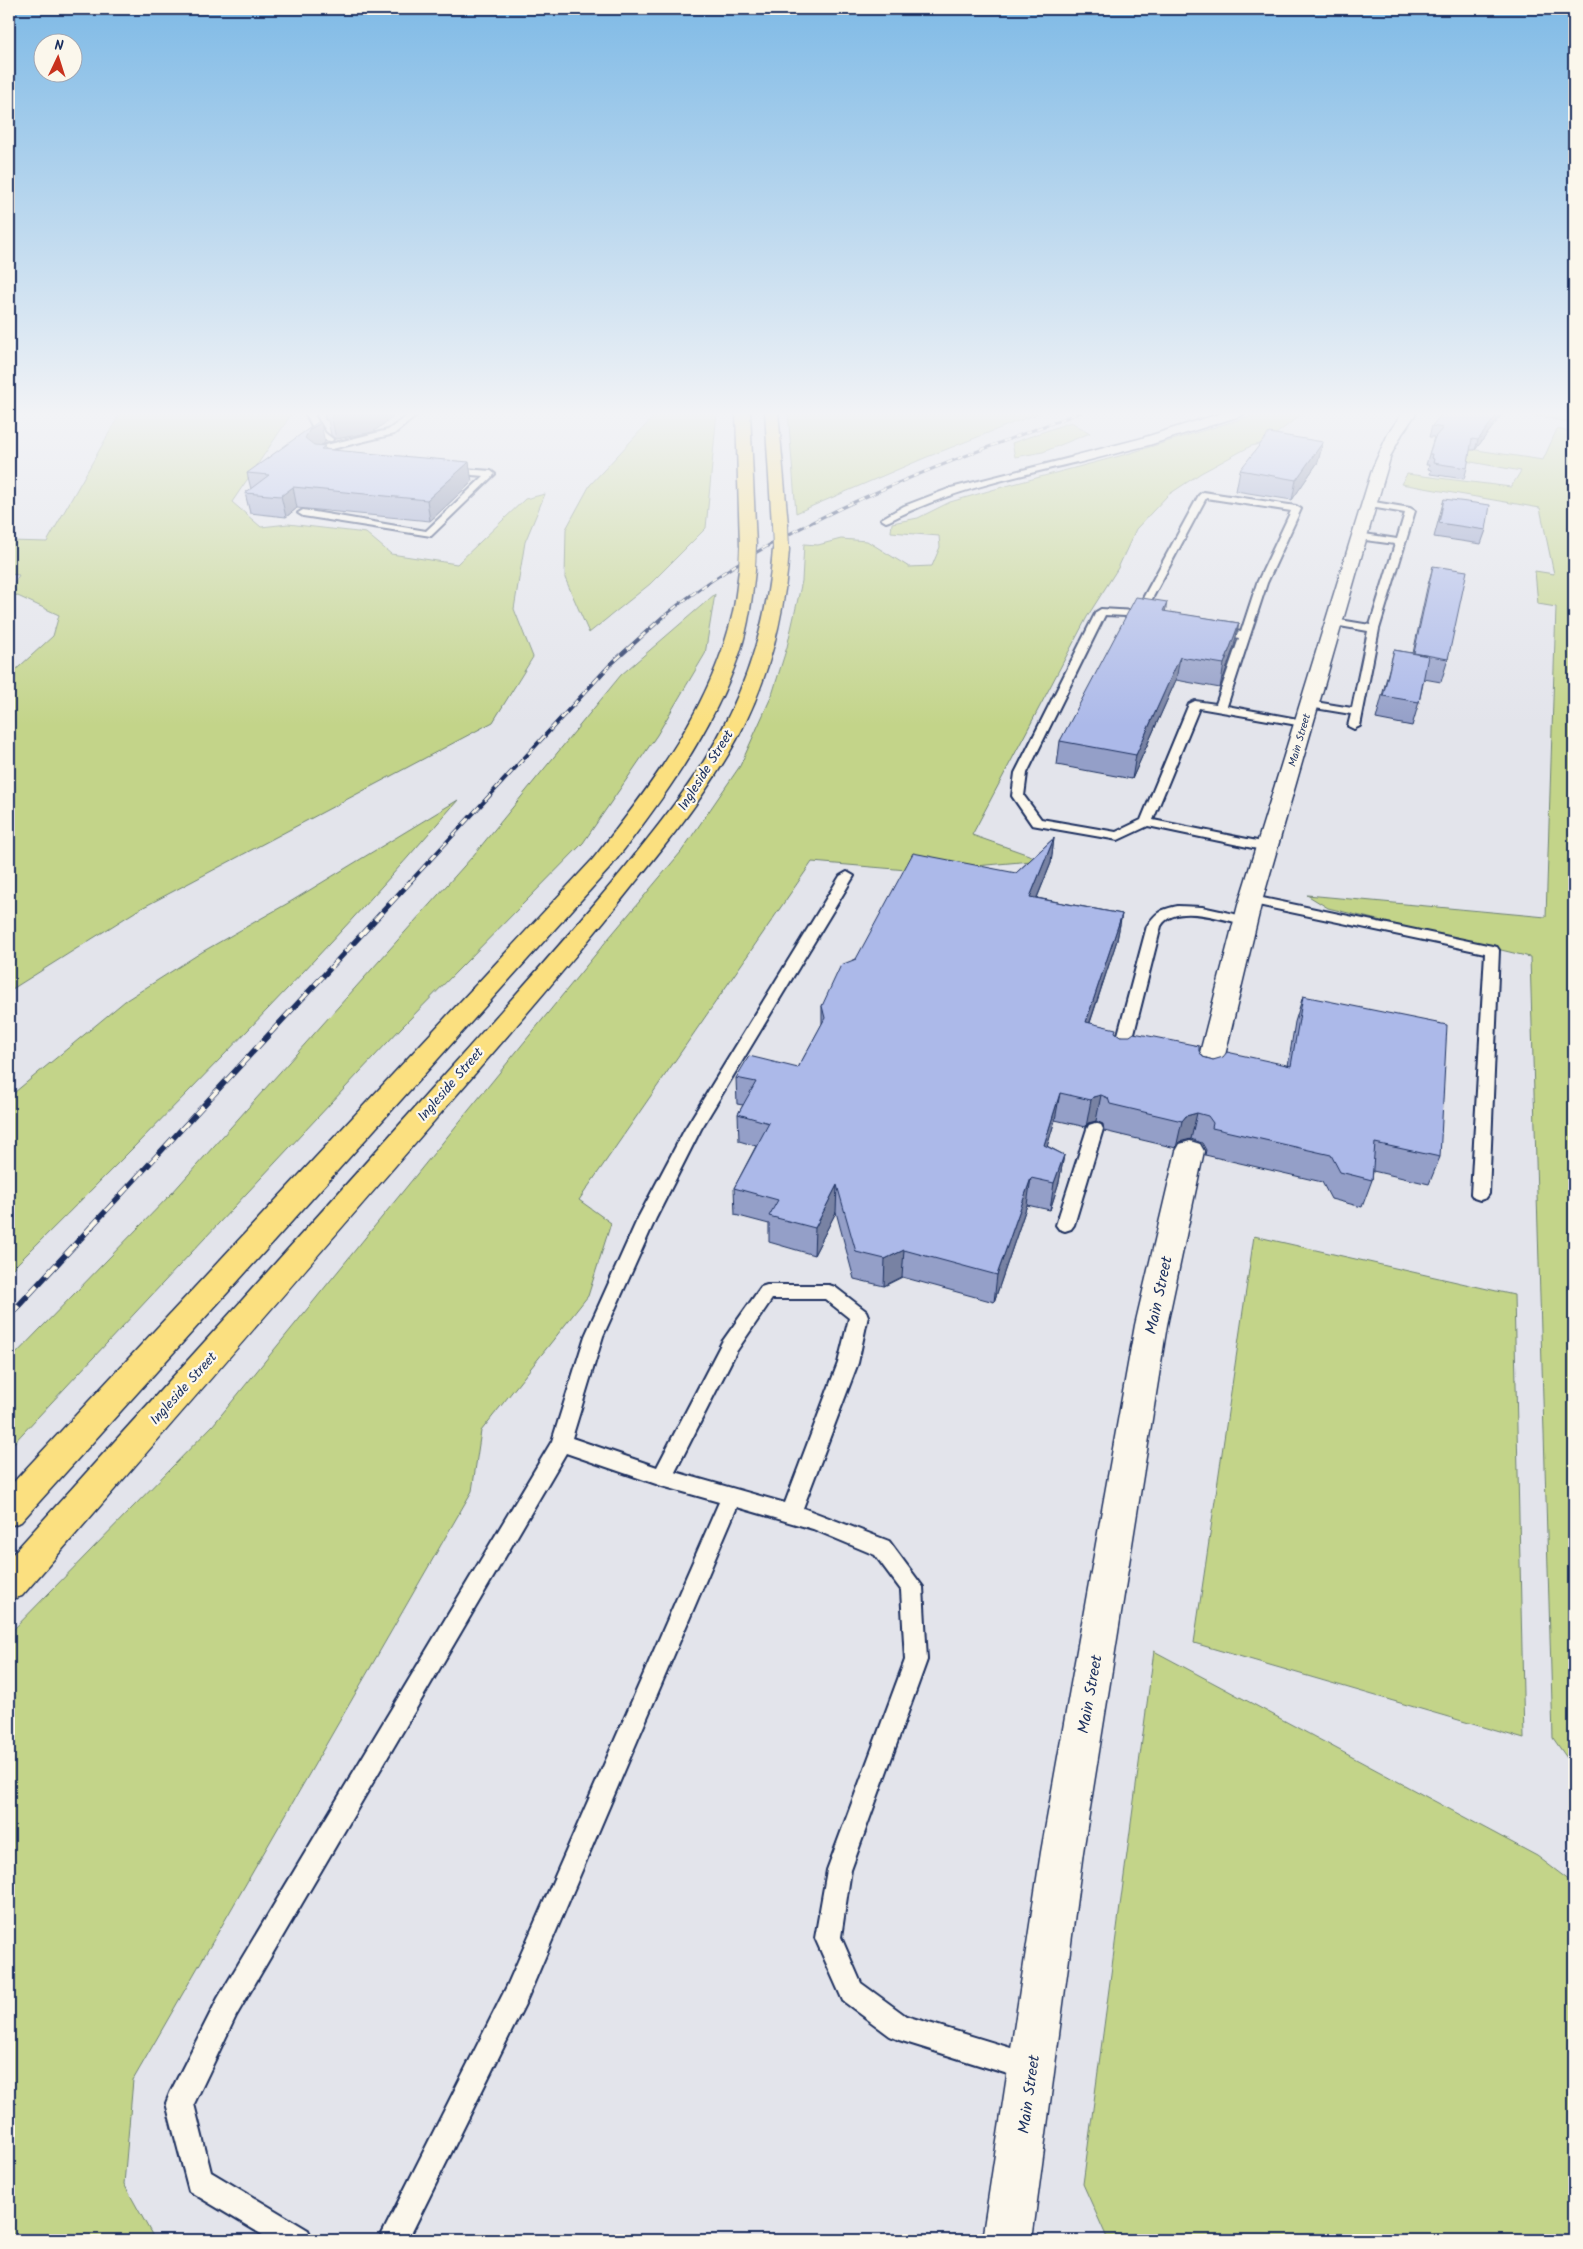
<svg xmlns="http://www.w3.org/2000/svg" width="1583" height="2249" font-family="Kalam,sans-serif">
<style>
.green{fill:#c3d489;stroke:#6f8274}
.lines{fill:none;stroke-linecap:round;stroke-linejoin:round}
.lane-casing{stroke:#1b2f5e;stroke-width:4}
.street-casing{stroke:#1b2f5e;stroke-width:3}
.secondary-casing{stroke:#1b2f5e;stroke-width:3}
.primary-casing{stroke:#1b2f5e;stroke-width:3}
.lane{fill:#fbf7ec;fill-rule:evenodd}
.street{fill:#fbf7ec;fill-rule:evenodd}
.secondary{fill:#fbf7ec;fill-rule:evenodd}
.primary{fill:#fbe080;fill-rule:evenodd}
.rail-far3-casing{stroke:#1b2f5e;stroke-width:3}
.rail-far2-casing{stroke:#1b2f5e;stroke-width:4}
.rail-far1-casing{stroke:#1b2f5e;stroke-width:5.5}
.rail-casing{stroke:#1b2f5e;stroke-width:6}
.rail-far3{stroke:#fbf7ec;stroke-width:2;stroke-dasharray:6;stroke-linecap:butt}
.rail-far2{stroke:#fbf7ec;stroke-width:2.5;stroke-dasharray:8;stroke-linecap:butt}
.rail-far1{stroke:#fbf7ec;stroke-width:4;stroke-dasharray:11;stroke-linecap:butt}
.rail{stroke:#fbf7ec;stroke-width:4.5;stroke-dasharray:14;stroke-linecap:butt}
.primary-bridge-casing{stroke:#1b2f5e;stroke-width:18;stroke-linecap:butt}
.primary-bridge{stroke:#fbe080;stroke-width:16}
.wall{fill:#949fc8;stroke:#1b2f5e}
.shaded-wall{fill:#7882a3;stroke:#1b2f5e}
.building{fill:#acb9e9;stroke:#1b2f5e}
.labels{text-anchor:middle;stroke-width:4.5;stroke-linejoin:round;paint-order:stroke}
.far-street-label{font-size:11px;fill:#1b2f5e;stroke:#fbf7ec}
.street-label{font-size:14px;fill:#1b2f5e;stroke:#fbf7ec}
.near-street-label{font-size:16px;fill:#1b2f5e;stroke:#fbf7ec}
</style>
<rect width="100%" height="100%" fill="#e3e4eb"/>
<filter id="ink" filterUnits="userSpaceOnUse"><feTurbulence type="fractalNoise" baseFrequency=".02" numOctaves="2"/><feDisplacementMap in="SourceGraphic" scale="10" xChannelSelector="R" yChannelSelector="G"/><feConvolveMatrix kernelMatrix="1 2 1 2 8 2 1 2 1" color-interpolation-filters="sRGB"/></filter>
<g filter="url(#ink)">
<g class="green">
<path d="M121,412H293L232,502L261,527L288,524L366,533L391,554L457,564L525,499L545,494L525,542L514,609L533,657L493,722L138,910L9,991V676L53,636L59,615L9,592L19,575L9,574V541L47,542Z"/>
<path d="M658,412H717L706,528L650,584L589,633L565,578L566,529L590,485Z"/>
<path d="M788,412H1041L927,457L796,513Z"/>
<path d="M1264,412H1305L1264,443L1251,446L1201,473L1168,495L1136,529L1118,568L1087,617L972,835L1043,860L919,871L812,862L579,1200L611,1223L588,1296L481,1431L472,1491L133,2080L124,2184L155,2240H9V1634L213,1425L608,939L681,852L740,766L772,695L787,647L802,581L804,544L818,545L841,539L867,541L909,567L932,566L940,547L939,536L891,532L892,523L918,518L950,502L1006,486L1127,454Z"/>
<path d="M1516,412H1574V423L1519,413Z"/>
<path d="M1071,422L1090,433L1043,452L1015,457L1012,443Z"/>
<path d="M1557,429L1574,433V1768L1553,1738L1530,957L1328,908L1307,895L1546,917L1556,607L1538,604L1535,571L1554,574L1540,508L1401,484L1407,474L1511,487L1521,471L1449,458L1450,446L1543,460Z"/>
<path d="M715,594L705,654L657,735L583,843L401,1028L9,1448V1361L172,1193L472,857L621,675Z"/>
<path d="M458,800C316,965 163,1119 9,1272V1107L15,1092L125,1001L202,952L290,902Z"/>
<path d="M1254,1236L1514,1295L1524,1739L1194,1643Z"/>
<path d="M1154,1651L1537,1856L1574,1884V2240H1108L1083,2184Z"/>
</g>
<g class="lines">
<g class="lane-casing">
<g id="lane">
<path d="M308,412H317L314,415L325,433L333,439L332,441C317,442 312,425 306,414Z"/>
<path d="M413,412H421L394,434L328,450L320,454L325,460L324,462H318L311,457L313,451L322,446L388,430Z"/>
<path d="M1078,456L1081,457V461C1015,477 950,490 889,521L886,522L881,519L904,506L951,488Z"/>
<path d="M450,468L491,471L495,474L431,536L303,516L298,513L303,510L426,531L484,476L447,473L446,471Z"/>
<path d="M1203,492L1296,506L1301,509L1267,583L1227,706L1303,720L1309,723L1303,726L1199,708L1153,820L1267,843L1274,847L1267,851L1148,826L1118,840L1032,825L1012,796L1015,773L1096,612L1101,609L1136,611L1199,495ZM1206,498L1291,511L1257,583L1241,632L1216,627L1211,630L1212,632L1239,638L1216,704L1195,701L1189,704L1141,820L1116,832L1041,819L1024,796L1027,773L1105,615L1147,617L1148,615L1145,612Z"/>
<path d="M1368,501L1410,508L1415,511L1379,629L1360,726L1354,729L1348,726L1351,714L1309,707L1303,704L1309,701L1352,708L1368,631L1334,625L1329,622L1334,619L1370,625L1395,544L1358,539L1353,536L1358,533L1397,539L1405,513L1365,506L1363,504Z"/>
<path d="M847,872L854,876L701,1129L656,1218L603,1336L572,1438L657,1467L722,1342L761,1287L767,1285H829L835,1287L866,1311L868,1316L858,1363L803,1508L889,1541L923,1587L927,1660L851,1870L841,1937L861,1983L906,2016L1040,2057L1044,2067L1040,2077L1030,2081L899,2040L890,2036L843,2001L815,1938L827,1870L905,1660L901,1590L875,1555L813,1529L737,1507L525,2004L408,2240H379L507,1986L719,1502L662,1486L566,1453L236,2016L194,2104L211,2172L308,2230L313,2240H271L189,2191L166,2103L170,2093L218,1998L552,1441L585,1336L638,1218L685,1129L840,876ZM772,1299H825L849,1318L838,1363L785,1503L675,1472L736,1352Z"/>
<path d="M1253,896L1497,947L1499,950L1489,1194L1486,1198L1480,1200L1474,1198L1471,1194L1485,953L1248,903L1246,900L1248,897Z"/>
<path d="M1178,906L1202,907L1252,918L1254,921L1247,925C1224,920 1175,902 1161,926L1128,1057L1125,1061H1115L1112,1057L1147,926C1156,912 1162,909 1178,906Z"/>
<path d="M1095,1123L1101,1125L1103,1129L1074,1225L1071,1229L1065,1231L1059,1229L1056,1225L1087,1129L1089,1125Z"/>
</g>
</g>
<g class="street-casing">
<path id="street" d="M1225,412H1245L1243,415L1149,445L1078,463L1071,459L1073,456L1139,439Z"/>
</g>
<g class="secondary-casing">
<g id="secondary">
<path d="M1403,412H1417L1402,434L1391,455L1368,533L1261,905L1220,1076L1216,1082L1207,1085L1198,1082L1194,1076L1238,905L1373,467L1388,434Z"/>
<path d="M1190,1141L1200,1144L1204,1151L1167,1325L1083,1852L1032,2240H982L1041,1852L1135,1325L1176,1151L1180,1144Z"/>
</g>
</g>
<g class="primary-casing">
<g id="primary">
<path d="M736,412H750L756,546L754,549H742L740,546Z"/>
<path d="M765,412H778L788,525L786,528H774L772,525Z"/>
<path d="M781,544L787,546L789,549C785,616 769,679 737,739C709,791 671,838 634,884C582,950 527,1013 473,1076C323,1250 172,1423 22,1596L9,1600V1558C160,1391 312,1223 462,1055C518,992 574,930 627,865C660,823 695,781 720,733C751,675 768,615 773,549L775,546Z"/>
<path d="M747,565L753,566L755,570C752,598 749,625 740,652C712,733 661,802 609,869L21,1522L9,1526V1487L593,859C652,785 712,706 733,612C736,598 737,584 739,570L741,566Z"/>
</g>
</g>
<use href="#lane" class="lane"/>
<use href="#street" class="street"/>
<use href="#secondary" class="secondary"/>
<use href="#primary" class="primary"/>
<g class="rail-far3-casing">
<path id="rail-far3" d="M663,617C783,518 937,467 1081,412"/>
</g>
<g class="rail-far2-casing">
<path id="rail-far2" d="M409,883L610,665L664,616"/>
</g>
<g class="rail-far1-casing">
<path id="rail-far1" d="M91,1227L410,882"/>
</g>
<g class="rail-casing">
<path id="rail" d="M9,1316L92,1226"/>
</g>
<use href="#rail-far3" class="rail-far3"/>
<use href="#rail-far2" class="rail-far2"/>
<use href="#rail-far1" class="rail-far1"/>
<use href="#rail" class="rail"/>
<g class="primary-bridge-casing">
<g id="primary-bridge">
<path d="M780,525L781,549"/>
<path d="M747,570L748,546"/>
</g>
</g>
<use href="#primary-bridge" class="primary-bridge"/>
</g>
<g class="wall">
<path d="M319,412H399L373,432L336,439L331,435L328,420H325L324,414L319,413Z"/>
<path d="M1504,412L1475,450H1470L1467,468L1464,479L1430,474L1431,470L1428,469L1429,465H1426L1434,437H1429L1432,426Z"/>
<path d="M325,443L321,445L326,449L472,482L430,521L297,508L286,517L250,513L245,493L251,489L247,473Z"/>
<path d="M1318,462L1292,500L1236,491L1240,470Z"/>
<path d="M1444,499L1486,530L1481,544L1434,537Z"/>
<path d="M1433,566L1448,659L1441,682L1424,679L1419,702L1412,726L1376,719L1394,650L1413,653L1427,588Z"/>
<path d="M1166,612L1239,623L1234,646L1220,688L1176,680L1132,779L1057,765L1060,741Z"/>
<path d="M1054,838L1051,863L1037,898L1122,914L1117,940L1090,1023L1115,1032L1120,1036L1199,1051L1203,1057L1213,1060L1288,1066L1295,1022L1303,996L1440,1157L1429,1184L1373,1171L1372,1180L1362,1207L1331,1199L1322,1182L1205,1155L1206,1150L1202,1143L1191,1139L1179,1142L1176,1148L1104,1131L1103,1124L1096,1121L1088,1123L1086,1127L1055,1120L1047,1146L1064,1155L1059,1182L1050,1210L1027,1205L994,1302L902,1277L884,1286L854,1279L836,1212L814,1255L769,1242V1224L735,1215L734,1188L756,1146L739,1141L738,1114L743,1105L737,1104L736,1078L798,1068L822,1024V1006L856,959L1016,873Z"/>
</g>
<g class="shaded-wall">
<path d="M342,412H399L373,432L336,439L331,414Z"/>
<path d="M1499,412H1504L1475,450L1478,440Z"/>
<path d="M321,423L325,443L314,449L305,438L310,429Z"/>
<path d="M1323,442L1318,462L1292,500L1296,480Z"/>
<path d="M469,462L472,482L430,521L427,500Z"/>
<path d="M293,487L297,508L286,517L281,496Z"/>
<path d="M1167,602L1163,625V611Z"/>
<path d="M1239,623L1234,646L1220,688L1224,664Z"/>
<path d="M1180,657L1176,680L1132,779L1136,755Z"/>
<path d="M1054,838L1051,863L1027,922L1030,897Z"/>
<path d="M1122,914L1117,940L1081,1049L1086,1022Z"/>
<path d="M1060,1093L1055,1120L1040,1171L1044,1145Z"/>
<path d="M1101,1095L1096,1121L1088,1123L1086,1127L1091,1100L1093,1097Z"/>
<path d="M1197,1113L1191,1139L1179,1142L1176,1148L1182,1121L1186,1116Z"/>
<path d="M1064,1155L1059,1182L1050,1210L1054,1183Z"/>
<path d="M1031,1178L1027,1205L994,1302L997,1275Z"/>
<path d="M837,1185L836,1212L814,1255L815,1228Z"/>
<path d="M904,1250L902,1277L884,1286L885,1259Z"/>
</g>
<g class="building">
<path d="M329,412H342L331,414Z"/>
<path d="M1443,412H1499L1478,440L1472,439L1467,468L1433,463L1434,459L1431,458L1432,454H1429L1435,437L1443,428L1432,426Z"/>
<path d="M318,422L321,423L310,429L305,438L314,445L325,446L321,449L469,462L427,500L293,487L281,496L245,493L269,475L247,473Z"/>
<path d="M1269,433L1323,442L1296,480L1240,470Z"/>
<path d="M1444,499L1490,505L1486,530L1439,523Z"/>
<path d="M1433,566L1467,571L1448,659L1414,653Z"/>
<path d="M1136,597L1167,602L1163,611L1239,623L1224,664L1180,657L1136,755L1060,741Z"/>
<path d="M1394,650L1428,656L1419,702L1383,696Z"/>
<path d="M1054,838L1030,897L1122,914L1086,1022L1116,1029L1115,1032L1120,1036H1130L1134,1033L1199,1046V1051L1203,1057L1213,1060L1223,1057L1227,1052L1291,1066L1303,996L1447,1025L1440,1157L1375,1143L1372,1180L1340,1172L1331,1155L1212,1128L1213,1123L1208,1116L1197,1113L1186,1116L1182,1121L1110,1104L1108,1098L1101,1095L1093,1097L1091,1100L1060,1093L1044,1145L1064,1155L1054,1183L1031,1178L997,1275L904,1250L885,1259L856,1252L837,1185L815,1228L769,1216L778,1200L734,1188L769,1123L738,1114L756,1082L736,1078L749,1056L798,1068L825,1018L822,1006L841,965L856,959L913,853L1016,873Z"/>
</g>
</g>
<linearGradient id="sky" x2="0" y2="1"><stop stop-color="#7fbae6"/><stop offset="0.57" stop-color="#f2f3f6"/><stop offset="1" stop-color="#f2f3f6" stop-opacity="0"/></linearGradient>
<rect width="1583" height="726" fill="url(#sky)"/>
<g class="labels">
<g class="far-street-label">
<text transform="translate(1299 740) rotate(-74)" y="4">Main Street</text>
</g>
<g class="street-label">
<text transform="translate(705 770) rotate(-58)" y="5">Ingleside Street</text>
<text transform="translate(450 1084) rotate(-49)" y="5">Ingleside Street</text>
<text transform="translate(183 1388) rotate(-48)" y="5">Ingleside Street</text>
</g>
<g class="near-street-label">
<text transform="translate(1158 1295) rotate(-78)" y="6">Main Street</text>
<text transform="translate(1089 1694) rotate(-80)" y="6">Main Street</text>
<text transform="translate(1028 2094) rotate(-82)" y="6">Main Street</text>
</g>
</g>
<rect width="1583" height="2249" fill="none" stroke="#fbf7ec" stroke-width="30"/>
<rect x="15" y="15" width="1553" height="2219" fill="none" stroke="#1b2f5e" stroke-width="2" filter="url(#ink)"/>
<g transform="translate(58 58) rotate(4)"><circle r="24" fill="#fbf7ec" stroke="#a1a7b3"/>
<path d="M0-4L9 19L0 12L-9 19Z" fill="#c8321e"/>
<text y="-8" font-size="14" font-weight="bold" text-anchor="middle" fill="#1b2f5e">N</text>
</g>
</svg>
